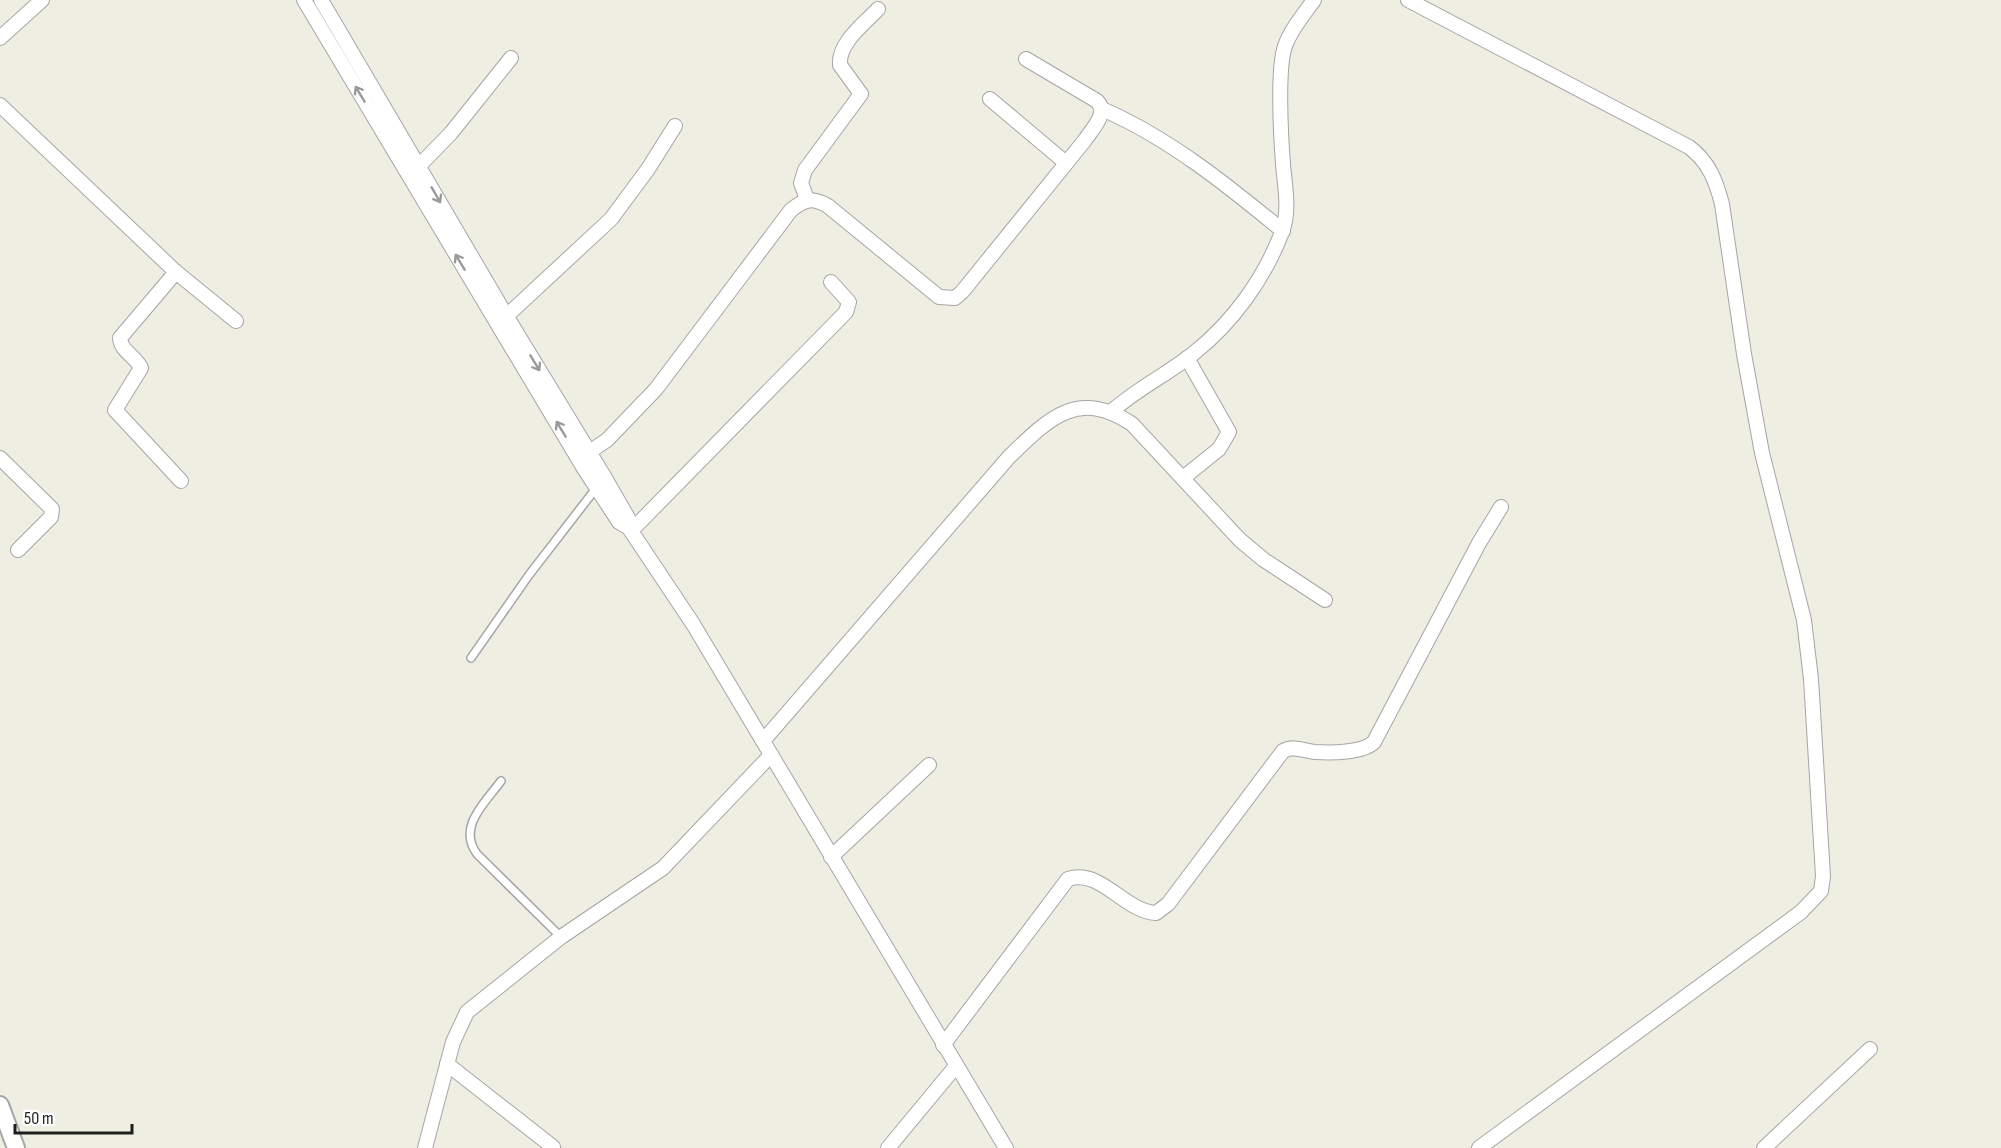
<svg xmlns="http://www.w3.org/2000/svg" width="2001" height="1148" font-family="'Sofia Sans Condensed',sans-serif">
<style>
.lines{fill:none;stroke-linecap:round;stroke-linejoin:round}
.service-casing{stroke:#a5a5a5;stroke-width:10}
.minor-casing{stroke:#a5a5a5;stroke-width:16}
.tertiary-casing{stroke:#a5a5a5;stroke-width:20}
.service{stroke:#fff;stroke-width:7}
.minor{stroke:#fff;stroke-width:14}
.tertiary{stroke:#fff;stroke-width:16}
.oneway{stroke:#9a9a9a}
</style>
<rect width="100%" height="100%" fill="#efeee3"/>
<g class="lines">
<g class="service-casing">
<g id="service">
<path d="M471,658L529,575L597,487"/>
<path d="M501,781C485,803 457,827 477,854L561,937"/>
</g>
</g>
<g class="minor-casing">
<g id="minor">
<path d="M304,0L583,467L619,522L629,528"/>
<path d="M321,0L507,317L605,478L628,518L629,528L693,624L1006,1148"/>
<path d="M1408,0L1689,147C1709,162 1716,181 1722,204L1744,354L1762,453L1804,620L1811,679L1823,876L1821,891L1801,912L1479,1148"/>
<path d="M0,38L42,0"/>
<path d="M990,99L1066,163"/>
<path d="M0,105L176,272L236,321"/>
<path d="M1102,109C1169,138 1227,185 1283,231"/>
<path d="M413,172L451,133L511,58"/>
<path d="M807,199L801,183L805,170L861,94L840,65C838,43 864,24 878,9"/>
<path d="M176,272L120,338C121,352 136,356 141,368L115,410L181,481"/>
<path d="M500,322L611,219L648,169L675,126"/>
<path d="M1112,411C1138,388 1168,374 1194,353C1233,322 1264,279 1282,232C1290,211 1285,187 1283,164C1281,138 1277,69 1285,46C1291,29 1304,14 1314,0"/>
<path d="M0,458L52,509L51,517L18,550"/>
<path d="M579,459L607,440L656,389L791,210C805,199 812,197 828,206L939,297L955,298L962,292L1085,140C1092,129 1109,113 1097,101L1026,59"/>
<path d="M1183,478L1219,449L1229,432L1187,358"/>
<path d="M631,531L846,312L849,302L831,282"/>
<path d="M763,741L1009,457C1049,418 1078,388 1132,424L1240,540L1264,560L1325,600"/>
<path d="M831,857L929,765"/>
<path d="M943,1045L1068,879C1101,868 1123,911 1156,913L1168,904L1283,751C1295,745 1304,751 1315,752C1331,753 1363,753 1374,742L1479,543L1501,507"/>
<path d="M447,1064L553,1147"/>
<path d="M425,1148L453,1042L467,1012L561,937L663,868L770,756"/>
<path d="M888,1148L956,1066"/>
<path d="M1764,1148L1870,1049"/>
</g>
</g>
<g class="tertiary-casing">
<path id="tertiary" d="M0,1105L16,1148"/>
</g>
<use href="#service" class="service"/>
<use href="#minor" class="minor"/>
<use href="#tertiary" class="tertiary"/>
</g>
<defs><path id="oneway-shaft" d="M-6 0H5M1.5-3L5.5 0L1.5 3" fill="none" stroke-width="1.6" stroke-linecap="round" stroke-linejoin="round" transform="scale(1.5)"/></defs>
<g class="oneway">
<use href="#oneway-shaft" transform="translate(360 94) rotate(-121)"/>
<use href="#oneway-shaft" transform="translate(436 195) rotate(60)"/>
<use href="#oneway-shaft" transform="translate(460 262) rotate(-121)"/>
<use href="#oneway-shaft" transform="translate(535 363) rotate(59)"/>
<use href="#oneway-shaft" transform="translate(561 429) rotate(-121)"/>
</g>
<path d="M15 1124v9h117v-9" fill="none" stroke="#1e1e1e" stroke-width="3"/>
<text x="24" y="1124" font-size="18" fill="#1e1e1e" stroke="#ffffff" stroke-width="4.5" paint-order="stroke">50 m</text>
</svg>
